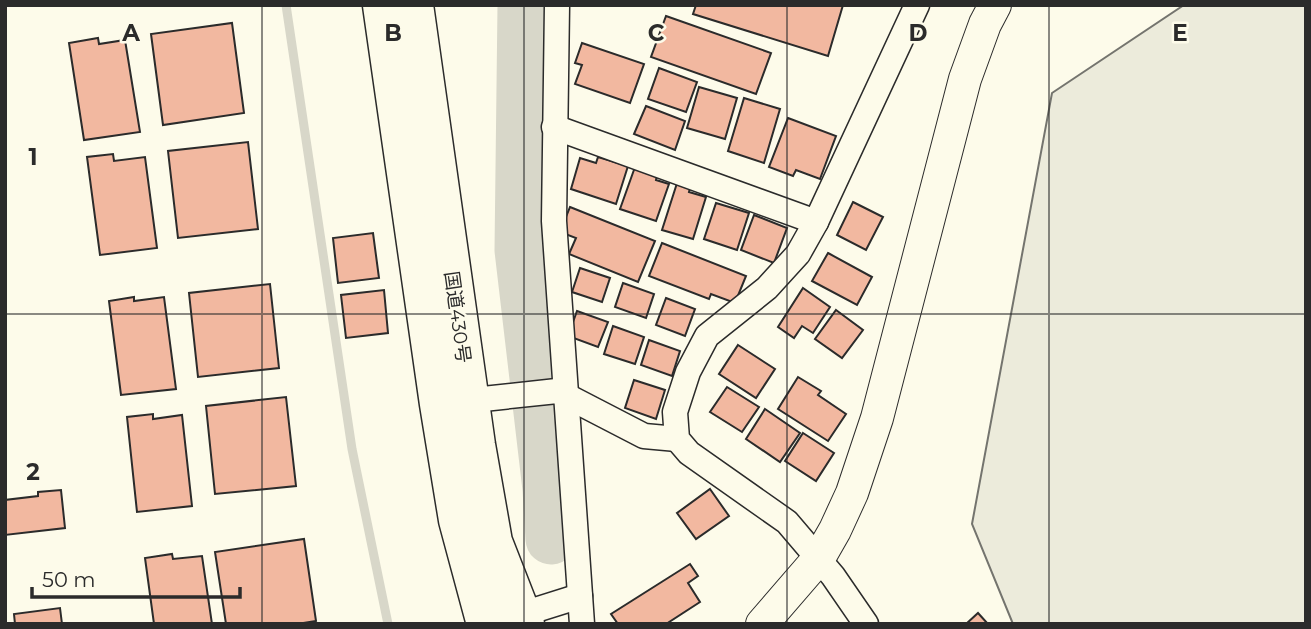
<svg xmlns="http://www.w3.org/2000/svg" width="1311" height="629" font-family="Montserrat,'Noto Sans JP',sans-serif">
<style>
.green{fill:#ecebdb;stroke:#74746e;stroke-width:2}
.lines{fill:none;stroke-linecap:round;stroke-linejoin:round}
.stream{stroke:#d8d7c9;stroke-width:9}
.river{stroke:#d8d7c9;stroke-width:51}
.building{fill:#f2b8a0;stroke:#2b2b2b;stroke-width:2}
.minor-casing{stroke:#2b2b2b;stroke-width:27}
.tertiary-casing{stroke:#2b2b2b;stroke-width:34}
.trunk-casing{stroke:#2b2b2b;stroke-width:41}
.minor{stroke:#fdfbea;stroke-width:24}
.tertiary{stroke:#fdfbea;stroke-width:32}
.trunk{stroke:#fdfbea;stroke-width:38}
.grid{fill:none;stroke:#2b2b2b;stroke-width:2;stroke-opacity:0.55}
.labels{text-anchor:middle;stroke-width:5;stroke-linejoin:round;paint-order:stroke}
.street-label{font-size:19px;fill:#2b2b2b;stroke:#fdfbea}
.grid-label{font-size:23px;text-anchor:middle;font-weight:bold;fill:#2b2b2b;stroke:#fdfbea;stroke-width:5;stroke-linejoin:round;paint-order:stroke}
</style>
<rect width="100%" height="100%" fill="#fdfbea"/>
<path class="green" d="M1184,5H1306V624H1013L972,524L1052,93Z"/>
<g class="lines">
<path class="stream" d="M286,5L352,449L388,624"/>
<path class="river" d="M523,5L520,250L548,489L551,539"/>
</g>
<g class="building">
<path d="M696,5H843L828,56L693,14Z"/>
<path d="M666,16L771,53L756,94L651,57Z"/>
<path d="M232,23L244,113L163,125L151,34Z"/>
<path d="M98,38L99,44L125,40L140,132L84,140L69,43Z"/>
<path d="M582,43L644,64L630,103L575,84L582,65L575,63Z"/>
<path d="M659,68L697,82L686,112L648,99Z"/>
<path d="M699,87L737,98L725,139L687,128Z"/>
<path d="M744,98L780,109L764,163L728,151Z"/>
<path d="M646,106L685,121L675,150L634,134Z"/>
<path d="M788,118L836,136L820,179L796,170L793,176L769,167Z"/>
<path d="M248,142L258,229L178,238L168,151Z"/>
<path d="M113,154L114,161L145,157L157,248L100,255L87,157Z"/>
<path d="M598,157L628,166L616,204L571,189L580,158L596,163Z"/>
<path d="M635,167L657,175L656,180L669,184L656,221L620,209Z"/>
<path d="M678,180L691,184L689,192L706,197L693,239L662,230Z"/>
<path d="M853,202L883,217L866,250L837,235Z"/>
<path d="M716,203L749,213L737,250L704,239Z"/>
<path d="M570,207L655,241L638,282L569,254L576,238L560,232Z"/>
<path d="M754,215L787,228L774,263L741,250Z"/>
<path d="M373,233L379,278L338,283L333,238Z"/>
<path d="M662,243L746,276L735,303L711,294L709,299L649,276Z"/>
<path d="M828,253L872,277L857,305L812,281Z"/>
<path d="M580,268L610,278L602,302L572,292Z"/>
<path d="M623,283L654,294L646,318L615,307Z"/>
<path d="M270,284L279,368L198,377L189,293Z"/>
<path d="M803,288L830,307L813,333L802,326L794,338L778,327Z"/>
<path d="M384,290L388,333L346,338L341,295Z"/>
<path d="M134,297V301L164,297L176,389L121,395L109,301Z"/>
<path d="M666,298L695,309L685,336L656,325Z"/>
<path d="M836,310L863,330L842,358L815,339Z"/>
<path d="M577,311L608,322L598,347L568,336Z"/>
<path d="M613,326L644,337L635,364L604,354Z"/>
<path d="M649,340L680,351L672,376L641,365Z"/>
<path d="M738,345L775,369L756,398L719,374Z"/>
<path d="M798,377L821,391L818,395L846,414L828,441L778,409Z"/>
<path d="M634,380L665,390L656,419L625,408Z"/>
<path d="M727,387L759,407L742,432L710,412Z"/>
<path d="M286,397L296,486L215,494L206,406Z"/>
<path d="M765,409L800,433L780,462L746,439Z"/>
<path d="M153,414V419L182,415L192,506L137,512L127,417Z"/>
<path d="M803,433L834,453L816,481L785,461Z"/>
<path d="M710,489L729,516L696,539L677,513Z"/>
<path d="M61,490L65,528L5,535V500L38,496V492Z"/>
<path d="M304,539L316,621L297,624H226L215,552Z"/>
<path d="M172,554L173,559L202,556L212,624H154L145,558Z"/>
<path d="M690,564L698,576L688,583L700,602L666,624H618L611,614Z"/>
<path d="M60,608L62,624H15L14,614Z"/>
<path d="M978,613L988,624H966Z"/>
</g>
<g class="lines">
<g class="minor-casing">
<g id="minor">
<path d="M557,5L554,221L582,624"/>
<path d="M554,127L816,222"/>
<path d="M455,402L557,391L644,436L677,439"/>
<path d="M507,619L580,596"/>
<path d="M866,624L833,576L787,522L689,453L677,439L675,412L688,372L707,336L767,288L798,254L816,222L917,5"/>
</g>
</g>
<g class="tertiary-casing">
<path id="tertiary" d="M762,624L819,558L835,530L852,493L877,418L965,79L985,24L995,5"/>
</g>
<g class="trunk-casing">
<g id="trunk">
<path d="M382,5L439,404L458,520L486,624"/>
<path d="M414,5L476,445L493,542L525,624"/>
</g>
</g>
<use href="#minor" class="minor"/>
<use href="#tertiary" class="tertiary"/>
<use href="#trunk" class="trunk"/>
</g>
<path class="grid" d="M262,5V624M524,5V624M787,5V624M1049,5V624M5,314H1306"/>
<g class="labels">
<g class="street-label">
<text transform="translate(458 317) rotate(82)" y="7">国道430号</text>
</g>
</g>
<g class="grid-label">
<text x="131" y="41">A</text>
<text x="393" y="41">B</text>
<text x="656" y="41">C</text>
<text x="918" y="41">D</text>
<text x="1180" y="41">E</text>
<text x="33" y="165">1</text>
<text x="33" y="480">2</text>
</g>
<rect width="1311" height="629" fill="none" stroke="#2b2b2b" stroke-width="14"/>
<path d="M32 587v10h208v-10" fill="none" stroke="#2b2b2b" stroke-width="3.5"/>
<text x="42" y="587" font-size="21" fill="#2b2b2b" stroke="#fdfbea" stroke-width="5" paint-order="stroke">50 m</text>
</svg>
